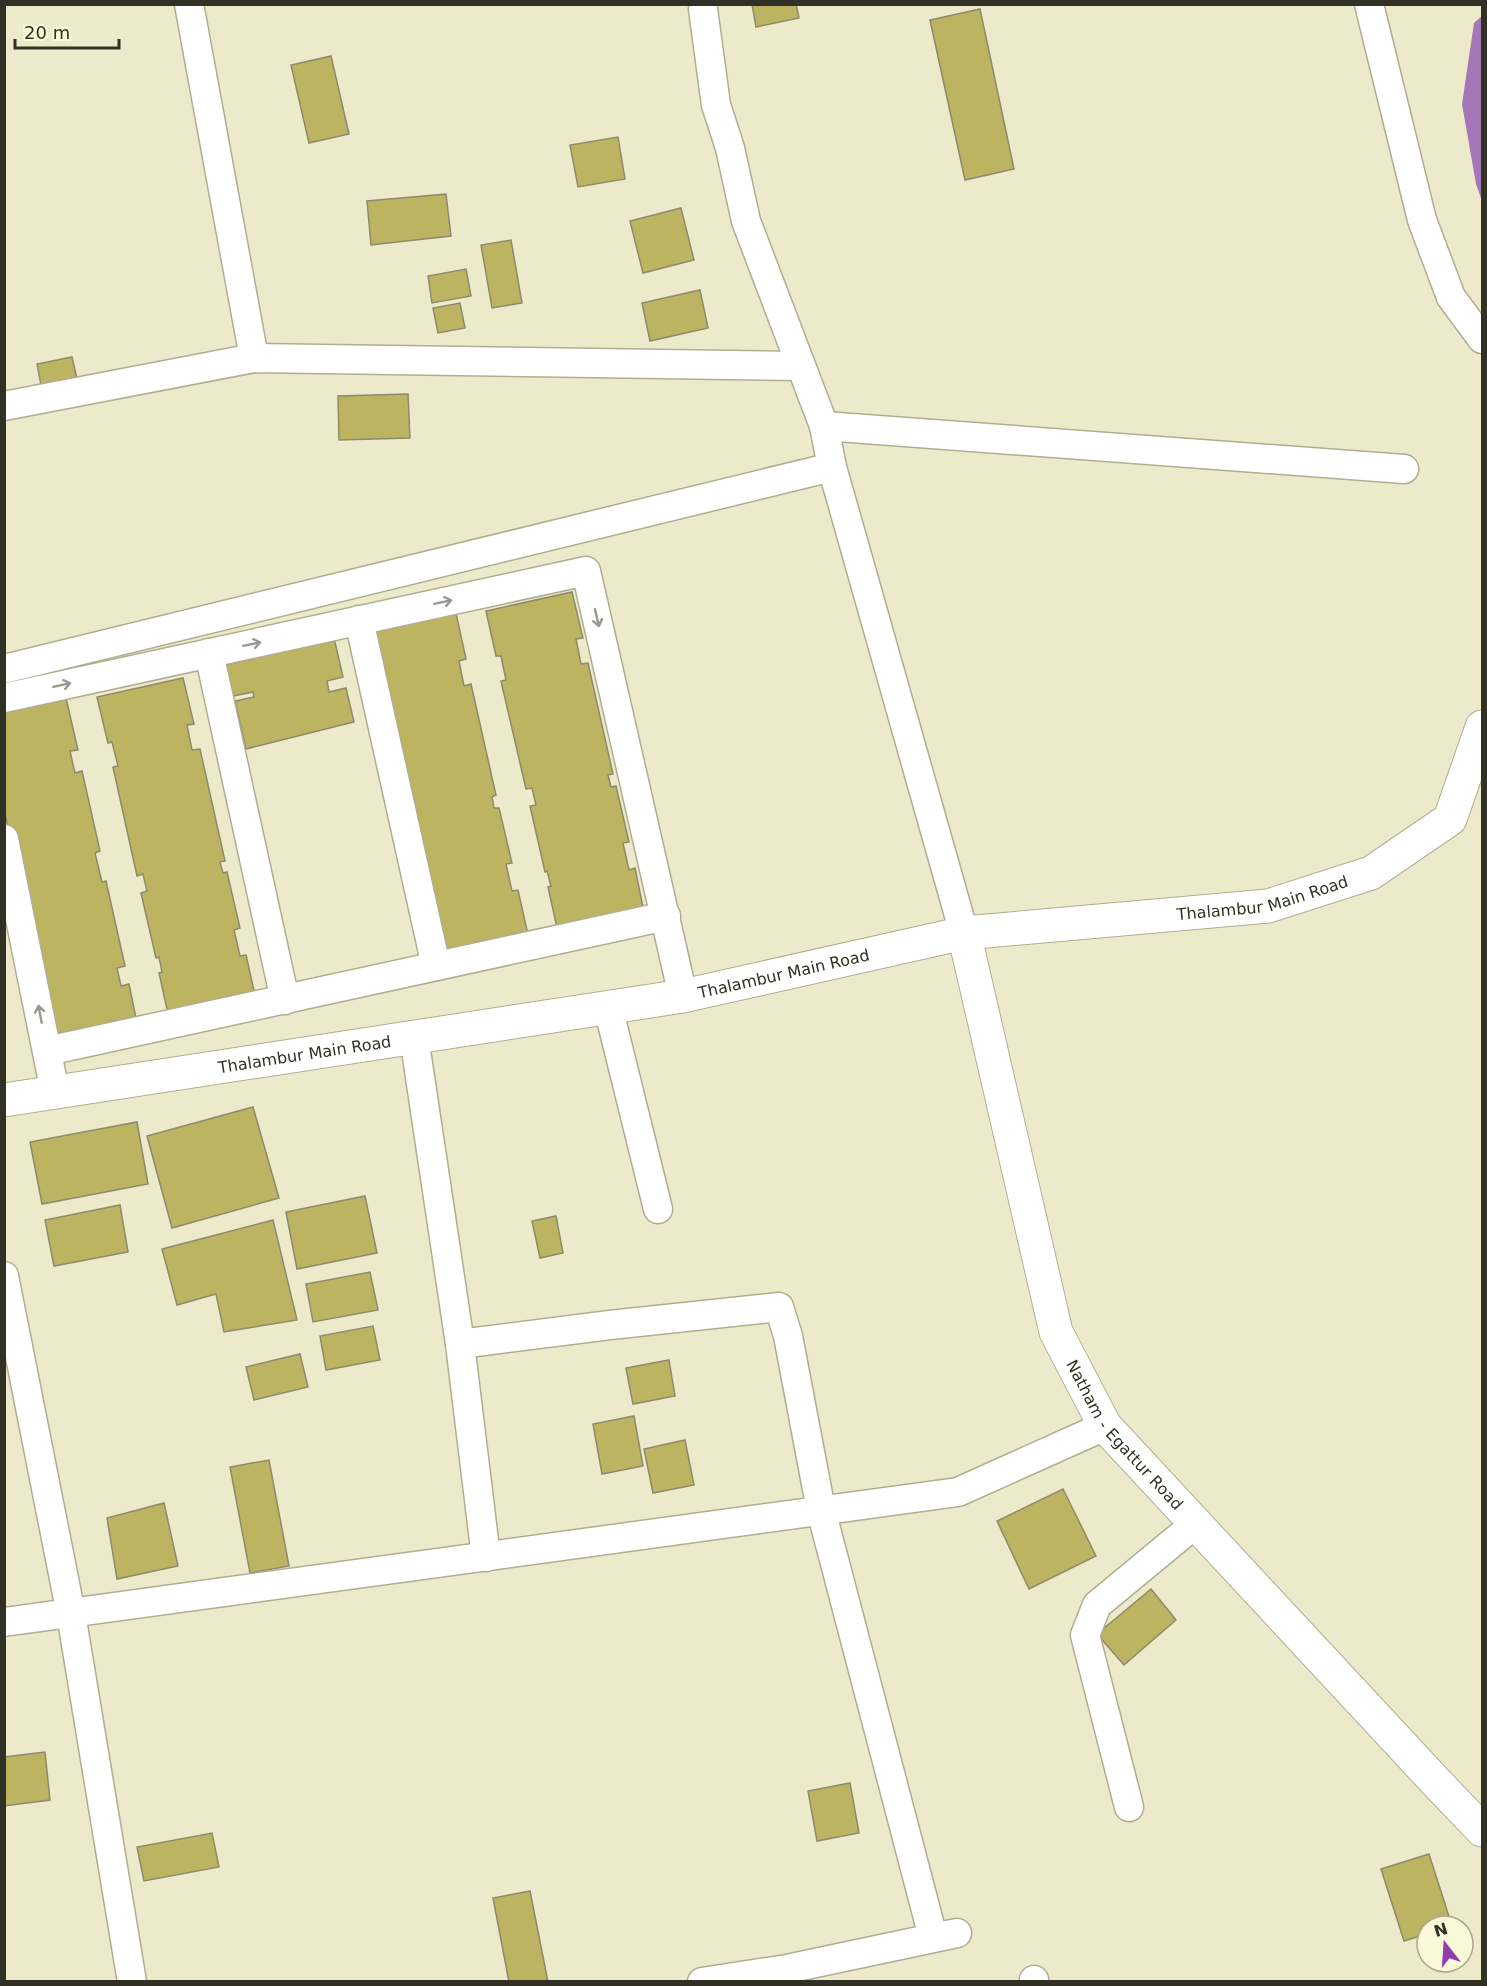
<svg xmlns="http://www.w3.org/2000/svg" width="1487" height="1986" font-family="'DejaVu Sans',sans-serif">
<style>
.water{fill:#a677b7}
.building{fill:#bcb460;stroke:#8d8a6e;stroke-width:1.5}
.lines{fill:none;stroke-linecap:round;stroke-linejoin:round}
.minor-casing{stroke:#b0ae90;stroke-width:31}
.tertiary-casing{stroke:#b0ae90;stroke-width:35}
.minor{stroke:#fff;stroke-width:28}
.tertiary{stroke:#fff;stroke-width:33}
.oneway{stroke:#989892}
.labels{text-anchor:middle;stroke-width:4.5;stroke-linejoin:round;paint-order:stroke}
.street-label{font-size:16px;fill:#313024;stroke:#faf8d8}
</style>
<rect width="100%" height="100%" fill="#edeacb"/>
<path class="water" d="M1482,16V201L1476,184L1462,104L1474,23Z"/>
<g class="building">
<path d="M752,4H796L799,18L756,27Z"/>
<path d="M980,9L1014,169L965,180L930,20Z"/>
<path d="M331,56L349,134L309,143L291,65Z"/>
<path d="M618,137L625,179L578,187L570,145Z"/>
<path d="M446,194L451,236L371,245L367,201Z"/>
<path d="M681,208L694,260L643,273L630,221Z"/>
<path d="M511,240L522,303L492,308L481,245Z"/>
<path d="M466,269L471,296L432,303L428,276Z"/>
<path d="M700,290L708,328L650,341L642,303Z"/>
<path d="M460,303L465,328L438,333L433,308Z"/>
<path d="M72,357L77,379L41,385L37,364Z"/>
<path d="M408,394L410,438L339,440L338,396Z"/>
<path d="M572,592L583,638L576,639L581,664L588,663L613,774L608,775L611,787L616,786L629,842L623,843L629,870L635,868L645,917L559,937L548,887L551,886L547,871L545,872L530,806L536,805L532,788L526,789L501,681L506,680L501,656H496L486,611Z"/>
<path d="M456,613L466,659L459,661L464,686L471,684L496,795L492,797L494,808H499L512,863L506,864L512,891L518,890L529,939L442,959L369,632Z"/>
<path d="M334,638L343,677L327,681L329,692L346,688L354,722L246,749L235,701L254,697L253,692L233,696L226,665Z"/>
<path d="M183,678L194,724L187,725L192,750L200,749L225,861L220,862L223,873L227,872L240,928L234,930L240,956L246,955L257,1004L170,1023L159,973L162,972L159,957L156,958L141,893L147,891L143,874L137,876L113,767L118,766L112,742L108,743L97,697Z"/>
<path d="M66,698L78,750L70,751L75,773L82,771L100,851L95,853L102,882L106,881L125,966L117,968L121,986L129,984L137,1023L55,1041L4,809V712Z"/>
<path d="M253,1107L279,1198L172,1228L147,1136Z"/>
<path d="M137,1122L148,1184L42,1204L30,1142Z"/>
<path d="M365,1196L377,1253L297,1269L286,1212Z"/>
<path d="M120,1205L128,1252L54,1266L45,1220Z"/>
<path d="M556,1216L563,1253L540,1258L532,1221Z"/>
<path d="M273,1220L297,1320L224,1332L216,1294L177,1305L162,1249Z"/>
<path d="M370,1272L378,1310L313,1322L306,1284Z"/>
<path d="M373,1326L380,1360L326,1370L320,1336Z"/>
<path d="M300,1354L308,1387L254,1400L246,1367Z"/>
<path d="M669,1360L675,1396L633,1404L626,1368Z"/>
<path d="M634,1416L643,1466L602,1474L593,1424Z"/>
<path d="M685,1440L694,1485L653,1493L644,1449Z"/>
<path d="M269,1460L289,1566L250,1573L230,1467Z"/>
<path d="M1063,1489L1096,1556L1029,1589L997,1521Z"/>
<path d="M164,1503L178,1566L117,1579L107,1518Z"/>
<path d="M1151,1589L1176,1620L1124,1665L1097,1634Z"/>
<path d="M45,1752L50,1800L4,1806V1757Z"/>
<path d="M850,1783L859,1833L817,1841L808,1791Z"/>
<path d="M212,1833L219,1867L144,1881L137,1847Z"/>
<path d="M1429,1854L1452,1926H1427V1934L1404,1941L1381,1869Z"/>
<path d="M530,1891L548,1982H509L493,1898Z"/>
</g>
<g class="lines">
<g class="minor-casing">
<g id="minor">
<path d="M189,4L254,358"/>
<path d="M1369,4L1422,220L1451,297L1482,339"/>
<path d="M703,9L716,105L730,148L746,221L824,426L832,467L964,933"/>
<path d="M4,406L254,358L801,366"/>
<path d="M824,426L1404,469"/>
<path d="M359,620L436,966"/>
<path d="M209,653L285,1000"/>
<path d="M4,669L832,467"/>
<path d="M4,698L586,571L683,996"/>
<path d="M4,839L55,1092"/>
<path d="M608,1007L658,1209"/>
<path d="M414,1037L460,1344L486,1557"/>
<path d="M47,1051L666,916"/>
<path d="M4,1276L71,1614L132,1982"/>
<path d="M460,1344L610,1325L779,1307L788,1336L821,1510L933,1937"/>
<path d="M4,1622L958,1492L1105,1426"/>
<path d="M1129,1807L1085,1635L1097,1605L1195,1524"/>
<path d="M1034,1980V1982"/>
<path d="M702,1982L787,1969L957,1933"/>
</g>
</g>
<g class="tertiary-casing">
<g id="tertiary">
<path id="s1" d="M964,933L1056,1332L1105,1426L1436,1782L1482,1830"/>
<path id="s2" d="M4,1100L683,996L964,933L1268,906L1371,873L1450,819L1482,727"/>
</g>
</g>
<use href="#minor" class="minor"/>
<use href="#tertiary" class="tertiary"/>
</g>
<defs><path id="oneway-shaft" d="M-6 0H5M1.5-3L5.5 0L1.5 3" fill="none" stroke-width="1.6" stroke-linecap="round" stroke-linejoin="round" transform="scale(1.5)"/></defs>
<g class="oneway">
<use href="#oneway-shaft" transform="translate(443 602) rotate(-12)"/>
<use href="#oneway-shaft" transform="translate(597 618) rotate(77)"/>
<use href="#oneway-shaft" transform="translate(252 644) rotate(-12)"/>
<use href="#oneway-shaft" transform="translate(62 685) rotate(-12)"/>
<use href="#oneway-shaft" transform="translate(40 1014) rotate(-101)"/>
</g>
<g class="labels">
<g class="street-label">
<text dy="6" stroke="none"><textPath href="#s2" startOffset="1276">Thalambur Main Road</textPath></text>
<text dy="6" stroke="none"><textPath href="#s2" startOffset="790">Thalambur Main Road</textPath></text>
<text dy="6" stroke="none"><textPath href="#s2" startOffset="304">Thalambur Main Road</textPath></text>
<text dy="6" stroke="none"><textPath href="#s1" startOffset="534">Natham - Egattur Road</textPath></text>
</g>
</g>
<rect width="1487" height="1986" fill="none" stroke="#313024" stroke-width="12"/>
<g transform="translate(1445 1944) rotate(343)"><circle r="28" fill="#faf8d8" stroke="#aaa890" stroke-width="1.5"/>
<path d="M0-4.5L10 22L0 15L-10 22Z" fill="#913eac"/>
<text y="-9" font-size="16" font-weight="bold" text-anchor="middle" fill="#313024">N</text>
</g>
<path d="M15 39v9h104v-9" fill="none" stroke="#313024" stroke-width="3"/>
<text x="24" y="39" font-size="18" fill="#313024" stroke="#faf8d8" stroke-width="4.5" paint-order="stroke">20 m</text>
</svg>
